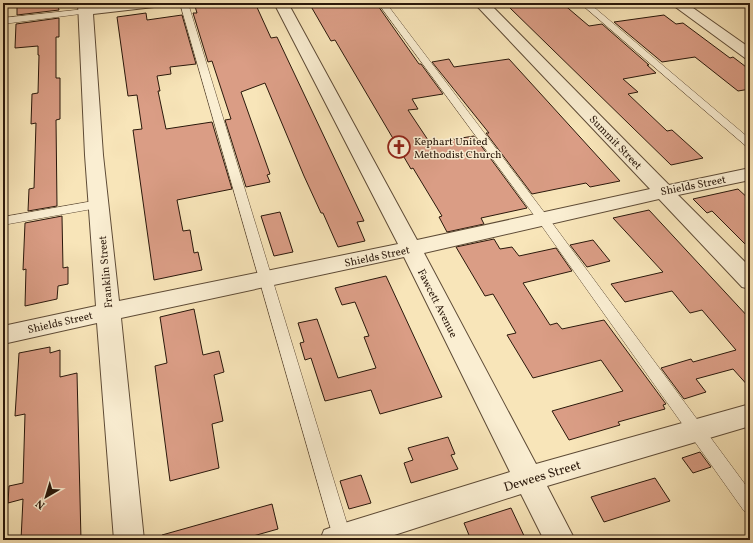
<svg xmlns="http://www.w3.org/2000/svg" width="753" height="543" font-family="Vollkorn,serif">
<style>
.building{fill:#da9d85;stroke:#2a180b}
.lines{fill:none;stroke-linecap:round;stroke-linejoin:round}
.lane-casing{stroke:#5e4b36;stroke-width:1}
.street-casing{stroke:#5e4b36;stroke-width:2}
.lane{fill:#faeed2;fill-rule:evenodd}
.street{fill:#faeed2;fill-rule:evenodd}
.labels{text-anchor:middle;stroke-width:3;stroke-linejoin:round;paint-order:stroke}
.poi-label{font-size:11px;fill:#2a180b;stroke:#faeed2;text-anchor:start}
.street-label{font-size:11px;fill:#2a180b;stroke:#faeed2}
.near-street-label{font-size:13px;fill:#2a180b;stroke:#faeed2}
</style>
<rect width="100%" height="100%" fill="#f8e5b9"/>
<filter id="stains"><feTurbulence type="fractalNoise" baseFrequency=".005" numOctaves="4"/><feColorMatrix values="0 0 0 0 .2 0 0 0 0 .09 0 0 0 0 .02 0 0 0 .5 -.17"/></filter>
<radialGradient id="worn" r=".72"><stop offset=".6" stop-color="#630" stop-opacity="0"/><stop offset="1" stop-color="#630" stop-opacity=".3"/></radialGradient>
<g class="building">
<path d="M36,3V5L57,3L59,10L17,15V6Z"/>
<path d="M194,3H255L271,38L277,37L364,221L357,222L365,241L338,247L323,213H321L304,176L265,83L241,92L270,174L267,175L270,182L246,187L225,120L231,119L212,61L208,62L193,13H197Z"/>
<path d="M309,3H376L419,64H421L443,94L412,99L418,109L408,110L430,143L474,136L527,208L481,218L484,224L447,232L439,217L442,216L413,168L411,169L335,40L331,41Z"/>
<path d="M535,3H562L589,26L602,24L649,65H647L656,73L623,79L638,92L628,94L667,131L672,130L703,158L671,165L509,7Z"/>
<path d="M146,13L147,20L182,15L196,64L170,67L171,74L157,76L160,91H158L166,129L212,122L232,189L177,200L183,231L190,230L194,253L198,252L202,270L154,280L133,130L142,129L137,95L128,96L117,17Z"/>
<path d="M664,15L676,24L683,23L730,58L733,57L750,70V89L738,91L695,57L662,62L614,22Z"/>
<path d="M59,18V37H56V78H60V119L56,120L57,206L28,211L29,189L34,188L36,123L31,124L32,94L38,93L39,55H38V46L15,48L16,24Z"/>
<path d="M449,59L454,67L509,59L620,181L590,187L586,183L532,194L486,133H489L432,62Z"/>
<path d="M738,189L750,200V249L712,211L707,213L693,199Z"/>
<path d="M649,210L750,319V388L733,369L696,379L706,392L684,399L661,368L691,359L693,362L736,350L702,310L690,313L672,291L625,302L611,284L663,272L613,218Z"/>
<path d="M280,212L293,252L274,256L261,216Z"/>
<path d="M62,216L63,268L68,267V284L58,286L57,299L25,306L26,269L23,270L25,223Z"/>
<path d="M494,239L500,249L512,247L519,256L556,248L572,271L523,283L550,325L557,323L562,329L604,320L666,404L663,405L665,409L618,422L620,425L569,440L552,411L623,391L601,360L533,378L507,335L516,333L493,294L485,296L456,247Z"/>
<path d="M593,240L610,261L587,267L570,245Z"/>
<path d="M386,276L442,397L380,414L371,390L325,401L311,358L305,360L300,343L304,342L298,323L317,319L338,378L376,368L364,337L369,336L355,302L342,305L335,288Z"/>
<path d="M194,309L203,355L219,351L224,372L214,375L223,421L212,424L219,468L170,481L155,366L167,363L160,317Z"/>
<path d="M50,347V353L60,350V377L77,373L81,540H21L23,499L8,503L9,486L23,483L25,414L15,416L19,353Z"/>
<path d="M448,437L455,454L451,455L458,469L411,483L404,463L413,460L408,448Z"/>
<path d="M700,452L711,467L693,473L682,458Z"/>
<path d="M361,475L371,503L349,509L340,481Z"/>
<path d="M655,478L670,501L604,522L591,497Z"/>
<path d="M272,504L278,529L239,540H163L162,535Z"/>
<path d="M511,508L526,540H471L464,523Z"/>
</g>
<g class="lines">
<g class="lane-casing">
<g id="lane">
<path d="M180,3H188L352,540H334Z"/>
<path d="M378,3H386L547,216L750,491V513L744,511L539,222Z"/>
<path d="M580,3H589L750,139V147L746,146Z"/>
<path d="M85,9H88L89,11L88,13L3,24V18Z"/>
<path d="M99,200L103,201L105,204L103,207L3,225V217Z"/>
</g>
</g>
<g class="street-casing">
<g id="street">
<path d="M78,3H92V6L118,3H161L159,6L154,7L93,14L103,155L119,301L398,244L274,3H288L417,240L650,189L474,3H489L669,185L750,168V180L678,195L750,267V289L742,287L659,199L424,253L536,464L750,404V426L547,486L575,540H544L521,494L379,540H320L324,530L335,526L510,472L404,257L121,318L144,540H114L97,323L3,344V326L96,306L85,155Z"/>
<path d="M670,3H686L750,48V60L745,58Z"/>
</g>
</g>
<use href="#lane" class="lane"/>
<use href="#street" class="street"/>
</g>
<defs>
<g id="church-ring" transform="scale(1.15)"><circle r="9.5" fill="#faeed2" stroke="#8f2418" stroke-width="1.5"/><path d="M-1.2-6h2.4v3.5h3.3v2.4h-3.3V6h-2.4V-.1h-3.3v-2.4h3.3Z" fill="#8f2418"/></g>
</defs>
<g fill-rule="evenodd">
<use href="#church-ring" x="399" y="147"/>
</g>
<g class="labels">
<g class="poi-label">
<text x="414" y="145">Kephart United<tspan x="414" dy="13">Methodist Church</tspan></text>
</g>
<g class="street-label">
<text transform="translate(616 142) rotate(46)" y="4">Summit Street</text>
<text transform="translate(693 185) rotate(-11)" y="4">Shields Street</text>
<text transform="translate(377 256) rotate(-12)" y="4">Shields Street</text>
<text transform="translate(105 272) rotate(-95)" y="4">Franklin Street</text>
<text transform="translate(438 303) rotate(63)" y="4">Fawcett Avenue</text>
<text transform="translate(60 322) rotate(-13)" y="4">Shields Street</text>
</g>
<g class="near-street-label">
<text transform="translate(542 475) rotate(-17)" y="5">Dewees Street</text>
</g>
</g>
<rect width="753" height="543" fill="none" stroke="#f8e5b9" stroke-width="16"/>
<rect x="4" y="4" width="745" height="535" fill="none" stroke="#2a180b" stroke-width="2"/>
<rect x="8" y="8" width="737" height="527" fill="none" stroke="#2a180b"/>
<g transform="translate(46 497) rotate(218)" stroke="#faeed2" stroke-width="3" paint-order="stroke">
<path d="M0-3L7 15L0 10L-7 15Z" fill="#2a180b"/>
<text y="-6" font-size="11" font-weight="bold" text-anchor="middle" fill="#2a180b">N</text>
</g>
<rect width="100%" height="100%" filter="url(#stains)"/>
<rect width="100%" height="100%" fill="url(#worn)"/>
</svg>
